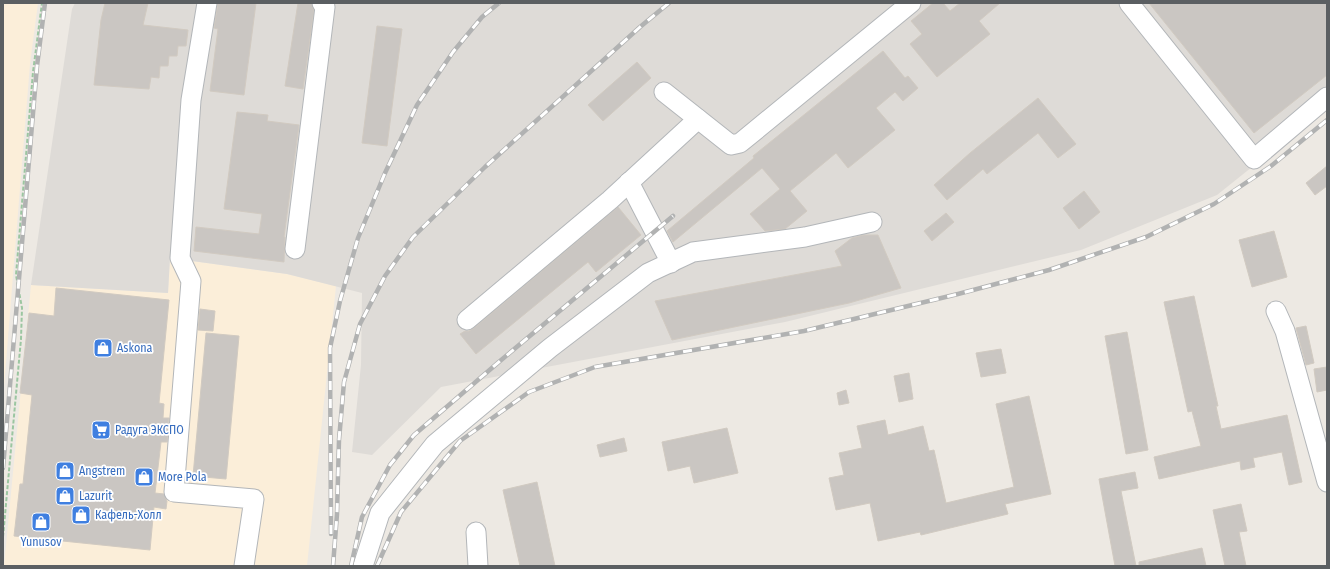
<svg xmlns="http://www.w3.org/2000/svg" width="1330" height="569" font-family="'Fira Sans Condensed',sans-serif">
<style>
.commercial{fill:#fbeed9}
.industrial{fill:#dedbd7}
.building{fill:#cac6c2;stroke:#d1cac1}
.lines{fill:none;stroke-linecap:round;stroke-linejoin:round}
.minor-casing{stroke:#b3b6b9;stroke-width:21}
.path{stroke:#9bc6a1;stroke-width:2;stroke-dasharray:4 2;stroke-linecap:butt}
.minor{stroke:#fff;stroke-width:19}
.rail-casing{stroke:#b1b2b2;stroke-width:4.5}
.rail{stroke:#fff;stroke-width:3;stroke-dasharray:9;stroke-linecap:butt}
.labels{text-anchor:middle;stroke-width:3.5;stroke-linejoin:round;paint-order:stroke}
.shop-label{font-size:12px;fill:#366cbe;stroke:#fff;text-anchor:start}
</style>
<rect width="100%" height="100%" fill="#ede9e3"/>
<g class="commercial">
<path d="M3,3H38L30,64L3,400Z"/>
<path d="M170,258L287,274L336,286L307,566H4L31,285L168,293Z"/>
</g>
<path class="industrial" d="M75,3H1327V107L1217,195L1081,250L785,322L441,387L372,455L352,452L361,365L362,293L287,274L170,258L168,293L31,285L72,9Z"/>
<g class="building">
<path d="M105,3H148L143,25L188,30L186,46H178L177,56H169L168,66H160L159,78L151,77L149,89L94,85L101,20Z"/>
<path d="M218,3H256L244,95L210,91L218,29L214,28Z"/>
<path d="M298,3H311L314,10L303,89L285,86Z"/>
<path d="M933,3H943L950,11L960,3H1000L979,21L990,34L937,77L910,44L922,34L911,21Z"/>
<path d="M1149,3H1327V75L1254,133Z"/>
<path d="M377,26L402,29L387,146L362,143Z"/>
<path d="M883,51L905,78L908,76L918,88L903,101L895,92L876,108L895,130L848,168L836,153L790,191L807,211L785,229L765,231L750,214L780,189L762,168L673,242L667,231L754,158L753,156Z"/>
<path d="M637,62L651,78L603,121L588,105Z"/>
<path d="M1038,98L1076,144L1058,158L1038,133L987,174L983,169L947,200L934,185L970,153Z"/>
<path d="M237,112L268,115L267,121L299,125L284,237H285L284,262L194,251L196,227L259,234L262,214L224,209Z"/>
<path d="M1327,166V186L1315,195L1306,183Z"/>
<path d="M1084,191L1100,212L1079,229L1063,208Z"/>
<path d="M618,207L641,235L596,272L588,262L476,354L460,334L465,331H469L474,328Z"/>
<path d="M946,213L954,222L932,241L924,231Z"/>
<path d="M1274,231L1287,277L1252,287L1239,240Z"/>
<path d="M864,235H878L901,288L849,303L672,340L655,301L842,266L835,251L852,238Z"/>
<path d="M56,288L169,300L159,403L164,404L163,418H169L167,442H161L155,493L164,494L167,501L166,509L154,507L150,550L14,536L20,484H23L32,395L20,393L29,313L54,316Z"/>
<path d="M1194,296L1218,406H1216L1221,429L1287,415L1302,482L1289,485L1282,452L1253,458L1255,467L1241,470L1240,461L1159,479L1154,457L1201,446L1192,411L1188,412L1164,302Z"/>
<path d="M200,309L215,311L213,331L198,330Z"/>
<path d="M1306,326L1314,363L1306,365L1296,328Z"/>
<path d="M1127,332L1148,450L1126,454L1105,336Z"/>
<path d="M206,333L239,336L226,479L193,476Z"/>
<path d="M1001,349L1006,373L981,377L976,353Z"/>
<path d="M1327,367V390L1317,392L1314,369Z"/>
<path d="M909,373L913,399L899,402L894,376Z"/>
<path d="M846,390L849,403L839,405L837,393Z"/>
<path d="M1029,396L1051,494L1005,504L1008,514L921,535L920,532L878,541L870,503L836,510L829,478L844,475L839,453L862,448L857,426L885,420L888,435L923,426L929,451L934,450L946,503L1014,487L996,404Z"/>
<path d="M727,428L738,473L694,483L690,466L668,471L662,442Z"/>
<path d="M624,438L627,451L600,457L597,445Z"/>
<path d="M1135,472L1138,488L1121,491L1136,566H1115L1099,479Z"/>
<path d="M537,482L555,566H520L503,490Z"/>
<path d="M1241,504L1247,531L1239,532L1246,566H1225L1213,510Z"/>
<path d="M1202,548L1206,566H1139V562Z"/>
</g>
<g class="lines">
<g class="minor-casing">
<g id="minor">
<path d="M207,3L191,100L180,258L191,281L174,492L254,499L244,566"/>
<path d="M1129,3L1254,159L1327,97"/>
<path d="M664,92L731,145L740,143L911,3"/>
<path d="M629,182L671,263"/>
<path d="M295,249L325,7L322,3"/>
<path d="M1276,311L1285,331L1327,482"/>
<path d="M467,320L610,200L698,119"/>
<path d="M476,532L478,566"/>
<path d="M363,566L380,513L435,444L550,348L648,273L693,252L805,237L872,222"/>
</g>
</g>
<path class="path" d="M3,537L21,339L22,308L16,275L33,72L42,3"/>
<use href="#minor" class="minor"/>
<g class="rail-casing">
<g id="rail">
<path d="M3,468L37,66L45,3"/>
<path d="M331,534L330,348L340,301L358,238L385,173L417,105L453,52L482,17L499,3"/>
<path d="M333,566L337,514L339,440L344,382L360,324L385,276L413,237L485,167L640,27L669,3"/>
<path d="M351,566L362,517L390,465L414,435L500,361L673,216"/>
<path d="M377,566L401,512L460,441L529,392L595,367L804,331L958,294L1049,270L1146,237L1214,204L1271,166L1327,120"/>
</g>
</g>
<use href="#rail" class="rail"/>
</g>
<defs>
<g id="shop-square" transform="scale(1)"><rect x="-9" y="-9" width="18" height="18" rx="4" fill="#3f7fe0" stroke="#fff"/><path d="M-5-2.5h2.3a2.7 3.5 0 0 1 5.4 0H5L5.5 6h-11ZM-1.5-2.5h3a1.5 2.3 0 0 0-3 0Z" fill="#fff"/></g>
<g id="supermarket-square" transform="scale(1)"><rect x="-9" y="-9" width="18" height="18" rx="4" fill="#3f7fe0" stroke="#fff"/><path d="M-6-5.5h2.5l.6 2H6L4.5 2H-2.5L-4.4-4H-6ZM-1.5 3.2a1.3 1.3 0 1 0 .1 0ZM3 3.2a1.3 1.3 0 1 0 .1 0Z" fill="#fff"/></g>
</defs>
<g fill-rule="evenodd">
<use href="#shop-square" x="103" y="348"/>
<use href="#supermarket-square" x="101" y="430"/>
<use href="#shop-square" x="65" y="471"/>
<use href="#shop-square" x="144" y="477"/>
<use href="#shop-square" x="65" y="496"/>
<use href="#shop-square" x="81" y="515"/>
<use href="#shop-square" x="41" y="522"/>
</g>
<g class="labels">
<g class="shop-label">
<text x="117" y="352">Askona</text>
<text x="115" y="434">Радуга ЭКСПО</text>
<text x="79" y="475">Angstrem</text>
<text x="158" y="481">More Pola</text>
<text x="79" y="500">Lazurit</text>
<text x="95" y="519">Кафель-Холл</text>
<text x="41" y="546" text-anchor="middle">Yunusov</text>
</g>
</g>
<rect width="1330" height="569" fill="none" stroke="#5b5f62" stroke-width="8"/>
</svg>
